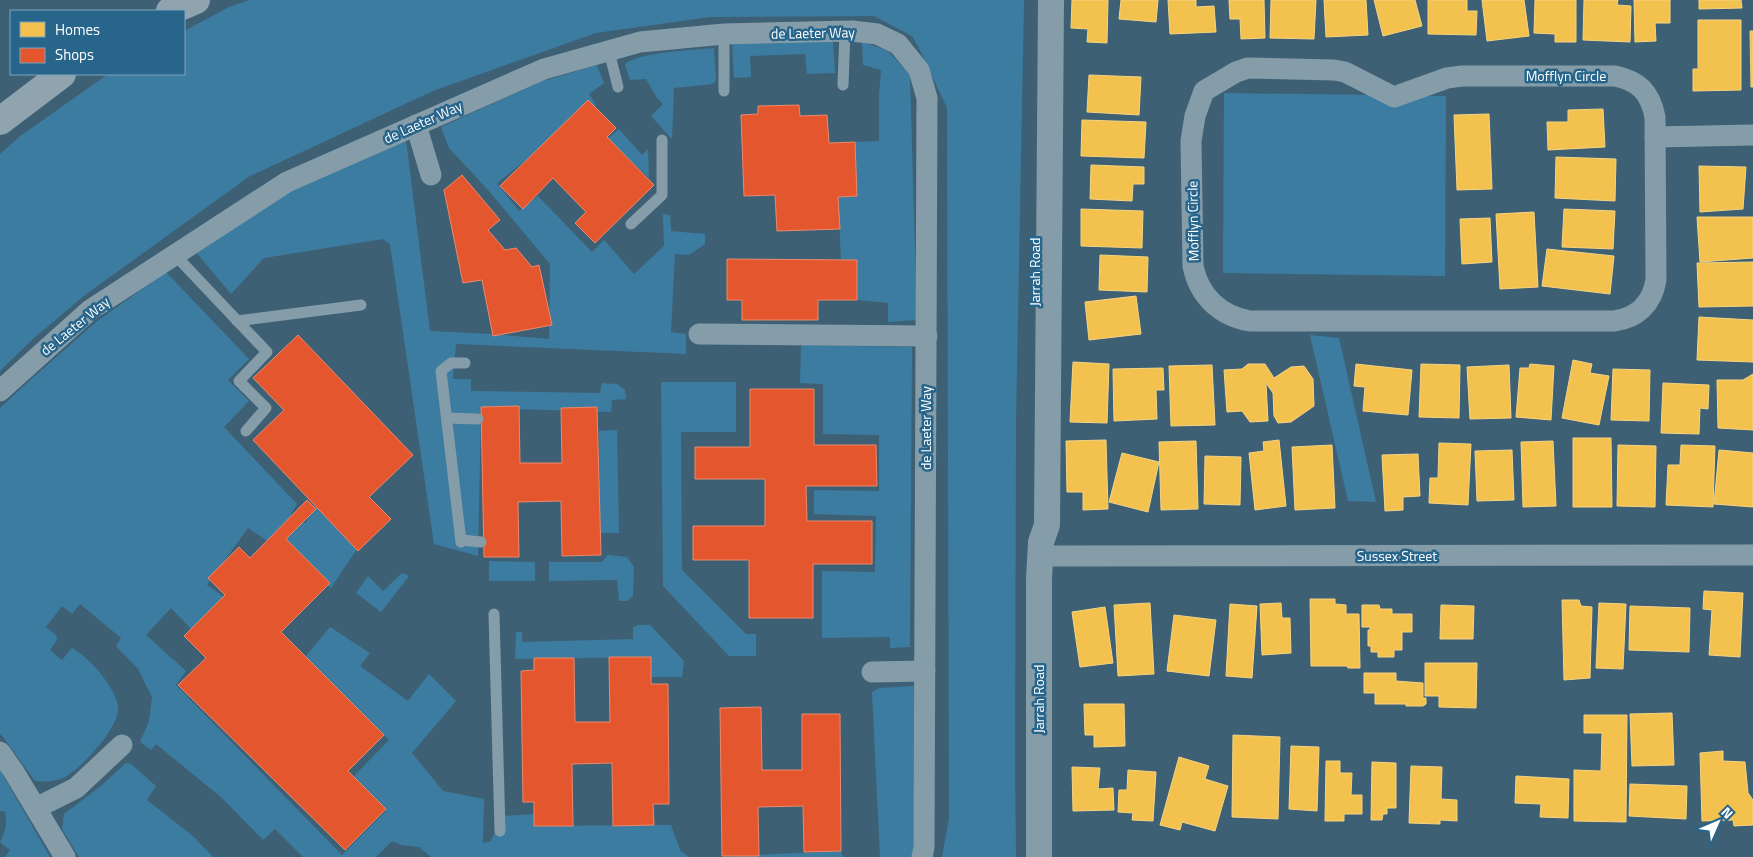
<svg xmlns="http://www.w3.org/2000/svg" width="1753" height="857" font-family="'Titillium Web',sans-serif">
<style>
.green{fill:#3c7ca0}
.homes{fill:#f2c14e;stroke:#f6d483}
.shops{fill:#e4572e;stroke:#ec896d}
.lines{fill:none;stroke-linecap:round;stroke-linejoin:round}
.service{stroke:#859ca9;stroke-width:11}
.minor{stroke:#859ca9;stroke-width:21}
.tertiary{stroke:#859ca9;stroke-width:26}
.primary{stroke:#90a4b0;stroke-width:28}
.labels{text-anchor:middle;stroke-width:5;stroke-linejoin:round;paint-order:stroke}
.street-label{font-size:14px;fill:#fff;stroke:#28658b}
</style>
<rect width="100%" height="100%" fill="#3e6075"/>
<g class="green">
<path d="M249,0H1024L1016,421L1015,768L1016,857H942L949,818L947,108L918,46L912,36L874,16L710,17L596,33L433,91L250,176L85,295L34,338L0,371V154L19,137L108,74H184V31L229,7Z"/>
<path d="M833,40L835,73L807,74L805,54L750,56L751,77L734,78L732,44Z"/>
<path d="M862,42L887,50L910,75L917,320L888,322V303L857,300L841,260L838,197L857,196L855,142L879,141V95L881,70L863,65Z"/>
<path d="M714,48L716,80L713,84L674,88L672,138L670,137L651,116L663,104L657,98L646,79L630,80L625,64C639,52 694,50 714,48Z"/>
<path d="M597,65L604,83L589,94L596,105L497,183L519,211L538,196L592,252L604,240L634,274L664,246L663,214L670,215L671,231L705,234V244L689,255L675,254L671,332L686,334V354L456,344L453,379H471V391L600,393L602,383L617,384L625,390L626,399L612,400L611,412L481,408L478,556L434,544L390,244L383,239L264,258L231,294L195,251L283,193L406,140L430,331L492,334L549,339L550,264L488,190L449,148L441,127L540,82Z"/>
<path d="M1224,93L1446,96L1445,276L1223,273Z"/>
<path d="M619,129L642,155L648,149L649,178L607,139Z"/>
<path d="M166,272L249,359L228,380L249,401L224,427L297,504L291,514L305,523L317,505L357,549L331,588L284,552L248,528L207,585L224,597L191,629L171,608L146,635L186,671L176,685L342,855L386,811L353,777L389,740L306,656L330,627L370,653L360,666L408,701L429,674L456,701L412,753L443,791L484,799L483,843L491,841L502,816L534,814V826L671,825L680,850L688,857H431L419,847L401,845L392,841L376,857H303L275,829L263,840L222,798L156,744L151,750L140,742L149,721L152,697L138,669L116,646L121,638L80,604L72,614L62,606L46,627L56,635L57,640L50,650L62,660L72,648C89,657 114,686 118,705C122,725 84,765 68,775C58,782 46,782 35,781L0,733V408L28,382L96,322Z"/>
<path d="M1310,335L1339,338L1376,502L1348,501Z"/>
<path d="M801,345L912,347L910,647L890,648V637L822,638V571L875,572L876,516L814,514V490L879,491V435L823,434V384L800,383Z"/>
<path d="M661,382H736V432H681L682,570L746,634H756V656H729L663,586Z"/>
<path d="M617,430L619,533H600L599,431Z"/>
<path d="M608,555L627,557L634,567L633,596L627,601H619L617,580L549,581V562H602Z"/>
<path d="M489,561L535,562V581H489Z"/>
<path d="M402,573L409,576L381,612L356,593L368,576L383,591Z"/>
<path d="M638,625H650L684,661L682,677H651V657L515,659L516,632H522V642L633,639V627Z"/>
<path d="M914,686L916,791L913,857H880L872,692L879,688Z"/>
<path d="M126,763L131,764L156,786L147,800L194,837L213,857H79L62,829L64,814L102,785Z"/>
<path d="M0,770L50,857H5L10,850L0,842C6,831 7,824 5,811H0Z"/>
<path d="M841,851L843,857H718Z"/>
</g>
<g class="homes">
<path d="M1072,0H1108L1107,43L1087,42L1088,29L1071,28Z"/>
<path d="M1121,0H1158L1156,22L1119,19Z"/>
<path d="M1168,0H1196V7L1214,6L1216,32L1170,34Z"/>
<path d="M1229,0H1264L1265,38L1241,39L1240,19H1230Z"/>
<path d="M1271,0H1316L1314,39L1270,38Z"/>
<path d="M1324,0H1366L1368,35L1326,37Z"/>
<path d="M1374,0H1415L1422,26L1383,36Z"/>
<path d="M1428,0H1467V11H1477L1476,35L1428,34Z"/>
<path d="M1482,0H1524L1529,36L1487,41Z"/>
<path d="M1535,0H1576V42H1555V34L1534,33Z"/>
<path d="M1584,0H1618L1617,5L1631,6L1630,42L1583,40Z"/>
<path d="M1634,0H1670V23H1655L1656,41L1635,42Z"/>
<path d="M1699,0H1741L1742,8L1699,9Z"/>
<path d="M1698,20H1741V90L1693,91V69H1698Z"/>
<path d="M1750,31H1753V87H1751Z"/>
<path d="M1089,75L1141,77L1139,115L1087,112Z"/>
<path d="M1603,109L1605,147L1548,150L1547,122H1568V110Z"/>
<path d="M1489,114L1492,189L1457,190L1454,115Z"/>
<path d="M1082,120L1146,122L1144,158L1081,156Z"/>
<path d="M1556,157L1616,159L1615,201L1555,198Z"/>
<path d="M1091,165L1144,167V184H1133L1132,201L1090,199Z"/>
<path d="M1699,166L1746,167L1743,209L1700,212Z"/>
<path d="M1081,209L1143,211L1142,248L1081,246Z"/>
<path d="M1564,209L1615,211L1613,249L1562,247Z"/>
<path d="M1534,212L1538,287L1500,289L1496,214Z"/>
<path d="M1697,217H1753V258L1700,262Z"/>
<path d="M1490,218L1492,262L1462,264L1460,219Z"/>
<path d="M1547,249L1614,256L1610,294L1542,286Z"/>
<path d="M1100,255L1148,257L1147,292L1099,290Z"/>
<path d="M1753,262V306L1699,307L1697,263Z"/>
<path d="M1136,296L1141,334L1089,340L1085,302Z"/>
<path d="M1699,317L1753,320V362L1697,360Z"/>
<path d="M1573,360L1592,364L1590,373L1609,376L1599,425L1562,418Z"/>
<path d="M1073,362L1109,364L1107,423L1070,422Z"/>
<path d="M1248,364H1265L1274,378L1291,367L1304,366L1313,379L1314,406L1291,422L1278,423L1274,416L1273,393L1266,383L1268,421L1250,422L1242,411L1227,412L1224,370L1242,369Z"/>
<path d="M1356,364L1412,370L1408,415L1363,411L1365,387L1354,386Z"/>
<path d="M1421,364L1460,365L1459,418L1419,417Z"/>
<path d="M1530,364L1554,366L1551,420L1516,417L1520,368H1529Z"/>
<path d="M1212,365L1215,425L1171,426L1169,366Z"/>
<path d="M1509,365L1511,418L1470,419L1467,367Z"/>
<path d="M1163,368L1164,390H1156L1157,419L1114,421L1113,369Z"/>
<path d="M1613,369L1650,370L1649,421L1611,420Z"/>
<path d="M1753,374V430L1718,428L1717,380H1743Z"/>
<path d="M1663,383L1709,385L1708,409L1700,408L1699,434L1661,433Z"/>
<path d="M1573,438H1611L1612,507H1573Z"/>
<path d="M1106,440L1108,509L1083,510V492H1067L1066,441Z"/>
<path d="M1279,440L1286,506L1255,510L1249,453L1264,451L1263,442Z"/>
<path d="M1196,441L1198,509L1161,510L1159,442Z"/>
<path d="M1553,441L1556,506L1523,507L1521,442Z"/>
<path d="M1439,443L1471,444L1468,505L1429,503L1430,478H1438Z"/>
<path d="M1332,445L1335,508L1295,510L1292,447Z"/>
<path d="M1618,445L1656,446L1655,507L1617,506Z"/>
<path d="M1681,445L1715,446L1713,507L1666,505L1668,465H1680Z"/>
<path d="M1512,450L1514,500L1477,501L1475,451Z"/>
<path d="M1719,450L1753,453V507L1714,504Z"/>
<path d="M1122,453L1159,462L1148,512L1109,502Z"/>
<path d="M1418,454L1420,496L1403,497V510L1385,511L1382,455Z"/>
<path d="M1205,456L1241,457L1240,505L1204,504Z"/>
<path d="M1704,591L1743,593L1740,657L1709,655L1712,610L1703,609Z"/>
<path d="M1310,599H1335V604L1346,605V614H1359L1360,668H1348L1347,666H1311Z"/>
<path d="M1562,600H1579L1581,606L1592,607L1590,678L1564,680Z"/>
<path d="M1150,603L1154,674L1118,676L1114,605Z"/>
<path d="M1281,603L1282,618H1290L1291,653L1262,655L1260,604Z"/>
<path d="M1599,603L1626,604L1623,669L1596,668Z"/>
<path d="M1230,604L1257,606L1252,678L1226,676Z"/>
<path d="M1362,605H1379L1380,609H1392V614H1412V632H1402V650H1394V657H1378V652H1371V646H1368V630H1370V627H1362Z"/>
<path d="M1441,605L1474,606L1473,639H1440Z"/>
<path d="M1630,606L1690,608L1689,652L1629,650Z"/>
<path d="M1105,607L1113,663L1080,667L1072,612Z"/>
<path d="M1174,615L1216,620L1209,676L1167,671Z"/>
<path d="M1425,663H1477L1476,708L1439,707V696H1425Z"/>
<path d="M1364,673H1396V681L1423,683V698H1426V704L1423,706H1406V704H1375V693H1364Z"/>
<path d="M1084,704H1124L1125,746L1094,747V735H1085Z"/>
<path d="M1672,713L1674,765L1632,766L1630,714Z"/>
<path d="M1584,715H1627L1626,822L1574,821V770L1601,771L1602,733H1584Z"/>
<path d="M1233,735L1280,737L1278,819L1232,817Z"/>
<path d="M1291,746L1319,747L1317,811L1289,809Z"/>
<path d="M1723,751V761L1745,762L1748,793L1753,800V825L1734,826L1733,820L1702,821L1700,753Z"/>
<path d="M1179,757L1209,766L1205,779L1228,786L1215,831L1182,822L1180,830L1160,825Z"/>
<path d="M1326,761H1340V773H1352L1351,795H1362V814H1344V821H1325Z"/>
<path d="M1372,762L1396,763V808H1387V814H1383L1382,820H1371Z"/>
<path d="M1411,766L1442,767L1441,799L1457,800V821L1440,820V824L1409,823Z"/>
<path d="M1072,767L1100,768L1098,789L1113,788L1114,810L1073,811Z"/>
<path d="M1128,770L1156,772L1153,821L1132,820L1133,813L1118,812L1119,790H1127Z"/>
<path d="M1516,776L1569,779L1568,818L1540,817L1541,804L1515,803Z"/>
<path d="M1630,784L1687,786L1686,819L1629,816Z"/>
</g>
<g class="shops">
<path d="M588,100L616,128L607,137L654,185L595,243L575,223L586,212L553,178L523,209L500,186Z"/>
<path d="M799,105L800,116L827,115L829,143L855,142L857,196L838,197L840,229L777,231L775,195L744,196L741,115L758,114V106Z"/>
<path d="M462,175L500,220L488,230L505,250L516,248L532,267L539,265L552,325L493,336L482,280L463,283L444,190Z"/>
<path d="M727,259L857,260V300H818V320H742V300H727Z"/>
<path d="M298,335L413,455L369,497L391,519L358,551L253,440L284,410L253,378Z"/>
<path d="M750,389H814V445H876L877,486H806L807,521H872V564H813V618H749V560H693V526H765V479H695V447H750Z"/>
<path d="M519,406L520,463H562L561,408L597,407L601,555L562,556L561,501L518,502L519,557H484L481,407Z"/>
<path d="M307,500L316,509L286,539L330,583L281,632L384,735L348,771L386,809L345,850L178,685L206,658L184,636L225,595L208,578L239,547L250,558Z"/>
<path d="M609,657H651V684H668L669,804H653L654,825L613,826L612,763L572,764L573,826H534V802H523L521,671L534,670V658H574L575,722H610Z"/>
<path d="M761,707L762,770H802V714H840L841,851L804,852L803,806L758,807L759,856H722L720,708Z"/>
</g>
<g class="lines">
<g class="service">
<path d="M724,34V91"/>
<path d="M609,51L618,87"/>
<path d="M843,85L845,31"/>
<path d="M631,224L662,195V140"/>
<path d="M175,255L267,352L239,381L266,408L246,431"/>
<path d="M237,321L361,305"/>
<path d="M447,418L478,419"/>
<path d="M461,540L481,542"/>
<path d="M461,542L441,371L451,363H465"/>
<path d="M494,614L500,831"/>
</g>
<g class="minor">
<path d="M1248,68L1334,70L1345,72L1394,97L1447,78L1462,76H1615C1639,81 1650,92 1655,117L1656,280C1652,304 1637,318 1614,321H1250C1220,316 1199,296 1193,266L1191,141L1195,116L1204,91L1236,72Z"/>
<path d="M416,125L431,175"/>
<path d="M1655,137L1753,135"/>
<path d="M699,334L927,336"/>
<path d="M0,391L90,310L287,182L544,69L640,42L724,34L852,31L877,34L898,44L919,70L927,98L924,847L922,857"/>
<path d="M1040,556L1753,555"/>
<path d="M872,672L925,671"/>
<path d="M0,752L14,772L65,857"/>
<path d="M36,808L76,788L122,745"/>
</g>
<path class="tertiary" d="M1039,857V579L1041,542L1047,525L1051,0"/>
<g class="primary">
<path d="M170,11L196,0"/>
<path d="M0,121L62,74"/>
</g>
</g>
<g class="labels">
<g class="street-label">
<text transform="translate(813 33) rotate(-1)" y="5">de Laeter Way</text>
<text x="1566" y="81">Mofflyn Circle</text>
<text transform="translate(423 122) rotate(-24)" y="5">de Laeter Way</text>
<text transform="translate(1193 221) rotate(-91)" y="5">Mofflyn Circle</text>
<text transform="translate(1035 272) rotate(-90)" y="5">Jarrah Road</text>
<text transform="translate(75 326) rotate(-39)" y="5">de Laeter Way</text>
<text transform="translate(926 428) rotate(-90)" y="5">de Laeter Way</text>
<text x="1397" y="561">Sussex Street</text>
<text transform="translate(1039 699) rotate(-90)" y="5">Jarrah Road</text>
</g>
</g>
<rect x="10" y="10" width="175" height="65" fill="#28658b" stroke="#7ea3b9"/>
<rect x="20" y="22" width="25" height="15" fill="#f2c14e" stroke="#7ea3b9"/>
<text x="55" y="35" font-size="15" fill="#ffffff">Homes</text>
<rect x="20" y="48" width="25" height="15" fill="#e4572e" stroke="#7ea3b9"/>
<text x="55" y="60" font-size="15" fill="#ffffff">Shops</text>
<g transform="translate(1718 822) rotate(45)" stroke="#28658b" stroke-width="4" paint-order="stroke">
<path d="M0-4L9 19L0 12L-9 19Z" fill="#ffffff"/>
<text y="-8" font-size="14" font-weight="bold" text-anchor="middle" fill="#ffffff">N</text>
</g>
</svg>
